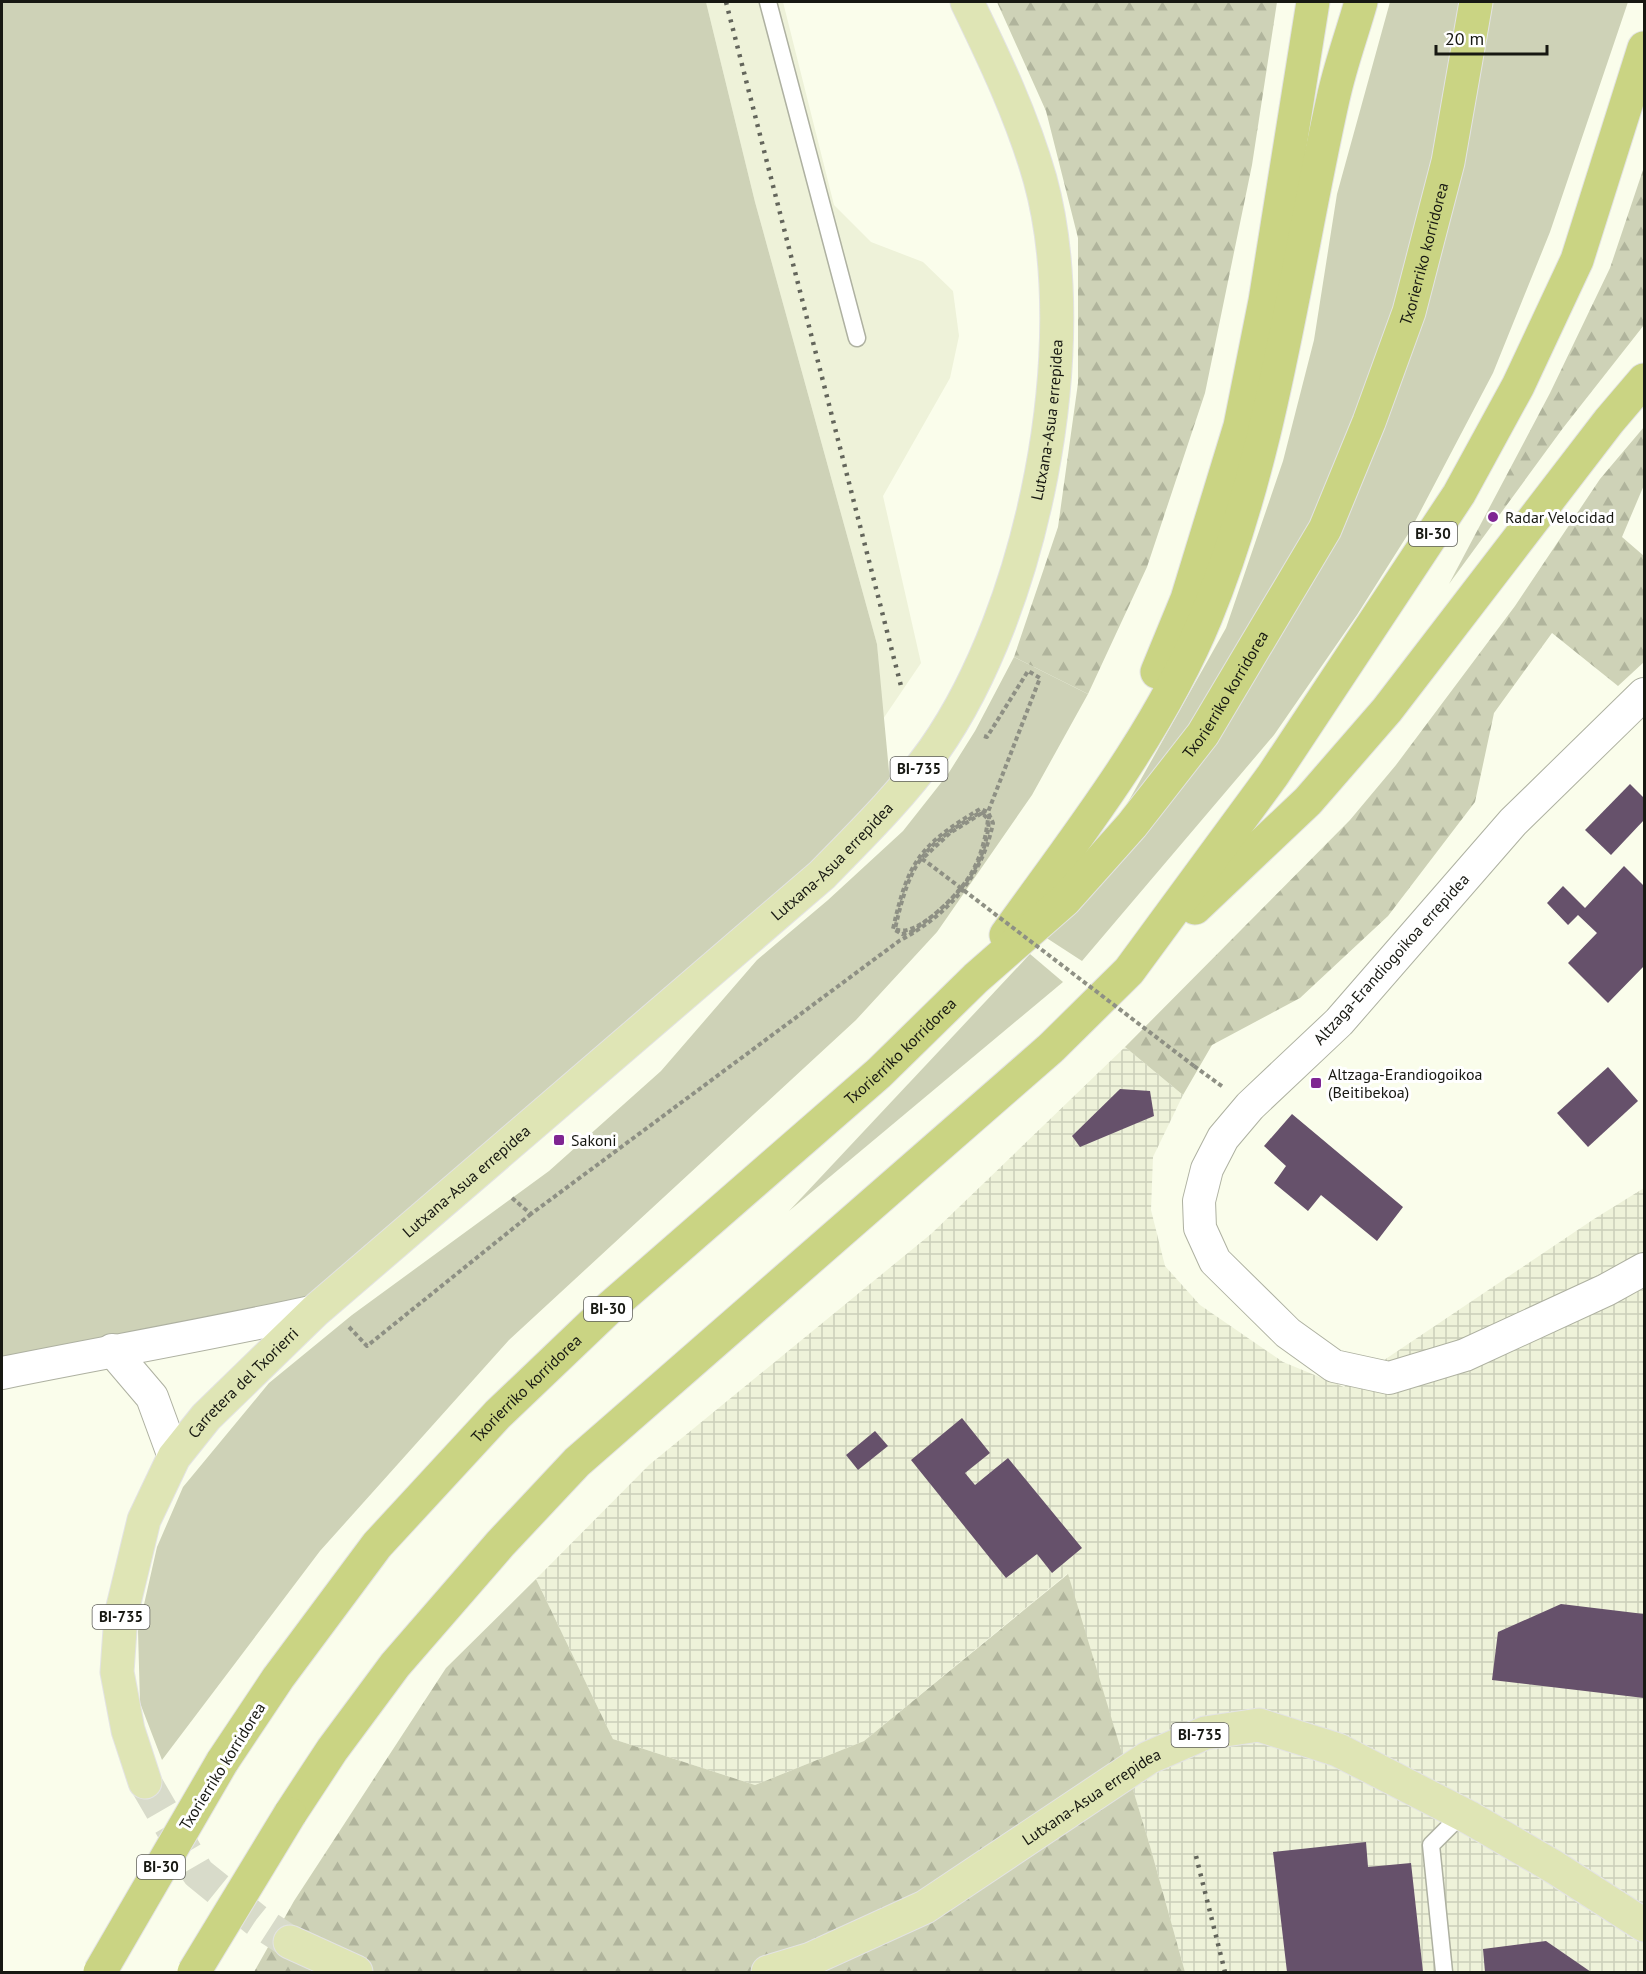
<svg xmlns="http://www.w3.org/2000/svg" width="1646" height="1974" font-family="'PT Sans',sans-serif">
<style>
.built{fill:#eef2d9}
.industrial{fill:url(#industrial-grid)}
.green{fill:#ced2b7}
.forest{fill:url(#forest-firs)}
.building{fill:#66516b}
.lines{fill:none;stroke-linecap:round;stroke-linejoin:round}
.primary-tunnel{stroke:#d8dbca;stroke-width:33;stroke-dasharray:33 16;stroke-linecap:butt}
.lane-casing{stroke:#aeb1a1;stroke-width:19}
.street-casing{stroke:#aeb1a1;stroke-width:34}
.primary-casing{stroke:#e3e3e3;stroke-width:35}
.highway-casing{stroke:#e3e3e3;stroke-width:35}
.path{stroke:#8e9084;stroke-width:4;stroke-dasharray:4.5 3;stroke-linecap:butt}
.lane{stroke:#fff;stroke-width:16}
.street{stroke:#fff;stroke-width:32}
.primary{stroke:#dfe5b5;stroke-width:33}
.highway{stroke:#cad483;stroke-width:33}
.rail{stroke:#63655b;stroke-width:4.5;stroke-dasharray:3 6;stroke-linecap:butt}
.highway-bridge-casing{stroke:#e3e3e3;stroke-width:35;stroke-linecap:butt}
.path-bridge{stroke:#8e9084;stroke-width:4;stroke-dasharray:4.5 3;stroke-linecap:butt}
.highway-bridge{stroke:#cad483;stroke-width:33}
.poi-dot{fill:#7f2592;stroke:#fff;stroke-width:2}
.labels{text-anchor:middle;stroke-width:6;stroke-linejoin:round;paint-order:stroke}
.shield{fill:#fff;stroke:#5d5d59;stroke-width:1.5}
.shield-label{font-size:15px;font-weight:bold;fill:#171812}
.street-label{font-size:16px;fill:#171812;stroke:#fff}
.poi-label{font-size:16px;fill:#171812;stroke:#fff;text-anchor:start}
</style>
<defs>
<pattern id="industrial-grid" width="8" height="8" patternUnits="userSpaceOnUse" patternTransform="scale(1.5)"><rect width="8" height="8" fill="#eef2d9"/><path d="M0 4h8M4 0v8" fill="none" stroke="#cbcfb9"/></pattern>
<pattern id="forest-firs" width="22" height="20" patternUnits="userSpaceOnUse" patternTransform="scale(1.5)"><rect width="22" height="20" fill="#ced2b7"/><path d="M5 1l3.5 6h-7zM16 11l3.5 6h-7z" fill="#b0b49c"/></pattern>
</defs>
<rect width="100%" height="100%" fill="#fafdeb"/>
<path class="built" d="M706,2H783L834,205L871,242L923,262L953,291L959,336L950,378L883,496L921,663L883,719L877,644L755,202Z"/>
<path class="industrial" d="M1125,1047L1183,1095L1153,1157L1151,1210L1165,1266L1200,1305L1283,1362L1344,1387L1594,1219L1644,1188V1972H1185L1150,1846L1067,1574L864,1741L755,1785L613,1739L536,1579L649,1465L931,1234Z"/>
<g class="green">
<path d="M2,2H706L755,202L877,644L892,803L315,1311L2,1373Z"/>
<path d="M1390,2H1628L1550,232L1493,373L1410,531L1357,615L1274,735L1082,961L1042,935L1118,820L1226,628L1283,461L1314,340L1337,194Z"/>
<path d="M1014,657L1088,694L1032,795L937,932L856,1020L509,1340L320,1551L162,1760L140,1703L138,1631L157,1547L183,1487L269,1383L352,1315L549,1171L661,1071L757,960L828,900L903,831L948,774L975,731Z"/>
<path d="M1030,954L1063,982L789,1211Z"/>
</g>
<g class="forest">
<path d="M997,2H1277L1252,165L1205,393L1147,567L1088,694L1014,657L1058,527L1078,383V238L1046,111Z"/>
<path d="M1644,167V325L1563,428L1449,584L1550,393L1610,268Z"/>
<path d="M1644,427V485L1622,537L1644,556V662L1618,686L1552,633L1494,713L1475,802L1388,916L1300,998L1212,1045L1183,1095L1125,1047L1350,820L1396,765L1515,606L1600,479Z"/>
<path d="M1068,1574L1150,1846L1185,1972H254L294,1901L446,1668L536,1579L613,1739L755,1785L864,1741Z"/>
</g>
<g class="building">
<path d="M1630,784L1644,798V820L1611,855L1585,830Z"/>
<path d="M1624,866L1644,886V966L1608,1003L1568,963L1597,933L1578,915L1568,925L1547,903L1563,886L1585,908Z"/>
<path d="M1608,1067L1638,1101L1588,1147L1557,1113Z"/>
<path d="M1120,1089L1150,1091L1154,1116L1080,1147L1072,1136Z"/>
<path d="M1292,1114L1403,1207L1377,1241L1321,1195L1308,1211L1274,1183L1286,1166L1264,1146Z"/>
<path d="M962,1418L990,1453L965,1473L975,1485L1008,1458L1082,1548L1052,1573L1037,1554L1006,1578L911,1460Z"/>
<path d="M875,1431L888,1446L858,1470L846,1455Z"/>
<path d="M1561,1604L1644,1614V1698L1492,1680L1498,1632Z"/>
<path d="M1366,1842L1368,1867L1411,1863L1423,1972H1287L1273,1852Z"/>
<path d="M1546,1941L1591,1972H1485L1483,1949Z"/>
</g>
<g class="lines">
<path class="primary-tunnel" d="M145,1782L198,1873L256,1920L290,1942"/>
<g class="lane-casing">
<g id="lane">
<path d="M768,2L857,338"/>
<path d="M1444,1972L1431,1845L1462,1814"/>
</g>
</g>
<g class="street-casing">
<g id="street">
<path d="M1644,694L1513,822L1339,1022L1250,1106L1223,1138L1207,1169L1199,1201L1200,1228L1215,1261L1288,1333L1334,1366L1389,1378L1465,1355L1606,1290L1644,1269"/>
<path d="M112,1350L152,1397L174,1457"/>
<path d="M2,1373C106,1352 211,1334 315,1311"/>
</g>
</g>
<g class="primary-casing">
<g id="primary">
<path id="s1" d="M145,1782L128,1730L117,1672L121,1615L144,1520L174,1457L206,1417L315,1311L822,875C861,835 901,796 934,750C1033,609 1086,345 1040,179C1022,116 995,60 967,2"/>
<path d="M290,1942L356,1972"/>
<path id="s2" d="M768,1972L811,1959L925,1907L1148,1758L1205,1733L1259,1725L1338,1750L1470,1818L1554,1867L1644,1925"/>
</g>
</g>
<g class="highway-casing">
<g id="highway">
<path d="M1157,672L1187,599L1240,426L1265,301L1313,2"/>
<path d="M1195,908L1308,801L1387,710L1609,421L1644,380"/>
<path d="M1006,935C1079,833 1158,734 1206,617C1274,451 1294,273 1333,99C1340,66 1352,34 1361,2"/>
<path id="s3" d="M222,1762L278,1678L377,1545L498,1414L607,1310L879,1073L976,978L1065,900L1132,825L1203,734L1325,529L1369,422L1409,312L1448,162L1476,2"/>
<path d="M290,1814L332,1750L395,1665L500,1544L577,1462L1051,1048L1129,971L1273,775L1459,494L1518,386L1577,260L1644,48"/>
</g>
</g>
<g class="path">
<path d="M984,736L987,737L1028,671L1040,678L988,812"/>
<path d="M1194,1066L1223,1087"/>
<path d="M512,1198L531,1214L899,941C947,915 982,878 993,823L988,812L980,809C920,845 908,861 893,929L902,934L911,932"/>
<path d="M349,1327L367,1346L531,1214"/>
</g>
<use href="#lane" class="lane"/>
<use href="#street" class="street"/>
<use href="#primary" class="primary"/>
<use href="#highway" class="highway"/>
<g class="rail">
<path d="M726,2L901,686"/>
<path d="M1196,1856L1225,1972"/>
</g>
<g class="highway-bridge-casing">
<g id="highway-bridge">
<path d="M100,1972L222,1762"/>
<path d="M194,1972L290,1814"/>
</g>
</g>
<path class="path-bridge" d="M911,932C952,903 988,870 989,816L981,812C922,846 910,862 895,929C916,940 962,891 972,872C981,856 986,837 988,819L982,813L950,833L922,859L932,866L1194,1066"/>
<use href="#highway-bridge" class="highway-bridge"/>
</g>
<g class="poi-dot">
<circle cx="1493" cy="517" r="6"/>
<rect x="1310" y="1077" width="12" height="12" rx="3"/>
<rect x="553" y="1134" width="12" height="12" rx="3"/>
</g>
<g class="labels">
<g class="shield">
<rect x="1409" y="522" width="48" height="24" rx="4.5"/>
<rect x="890.5" y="757" width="57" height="24" rx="4.5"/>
<rect x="584" y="1297" width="48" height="24" rx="4.5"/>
<rect x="92.5" y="1605" width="57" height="24" rx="4.5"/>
<rect x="1171.5" y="1723" width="57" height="24" rx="4.5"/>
<rect x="137" y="1855" width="48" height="24" rx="4.5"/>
</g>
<g class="shield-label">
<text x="1433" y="539">BI-30</text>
<text x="919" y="774">BI-735</text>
<text x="608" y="1314">BI-30</text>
<text x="121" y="1622">BI-735</text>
<text x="1200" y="1740">BI-735</text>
<text x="161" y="1872">BI-30</text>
</g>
<g class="street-label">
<text dy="6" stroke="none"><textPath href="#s3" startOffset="1958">Txorierriko korridorea</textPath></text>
<text dy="6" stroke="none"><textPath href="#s1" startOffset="1731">Lutxana-Asua errepidea</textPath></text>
<text dy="6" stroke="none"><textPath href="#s3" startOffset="1472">Txorierriko korridorea</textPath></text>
<text dy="6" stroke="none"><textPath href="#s1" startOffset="1227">Lutxana-Asua errepidea</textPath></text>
<text transform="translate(1391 959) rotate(-48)" y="6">Altzaga-Erandiogoikoa errepidea</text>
<text dy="6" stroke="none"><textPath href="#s3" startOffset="987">Txorierriko korridorea</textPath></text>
<text dy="6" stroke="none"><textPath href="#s1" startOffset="741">Lutxana-Asua errepidea</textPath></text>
<text dy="6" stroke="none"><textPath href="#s1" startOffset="440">Carretera del Txorierri</textPath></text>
<text dy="6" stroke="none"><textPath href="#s3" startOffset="483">Txorierriko korridorea</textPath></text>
<text transform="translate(222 1766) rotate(-58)" y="6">Txorierriko korridorea</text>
<text dy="6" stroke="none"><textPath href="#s2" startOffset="370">Lutxana-Asua errepidea</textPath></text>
</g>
<g class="poi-label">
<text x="1505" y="523">Radar Velocidad</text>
<text x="1328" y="1080">Altzaga-Erandiogoikoa<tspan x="1328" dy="18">(Beitibekoa)</tspan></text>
<text x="571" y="1146">Sakoni</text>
</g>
</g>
<rect width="1646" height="1974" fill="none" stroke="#171812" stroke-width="6"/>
<path d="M1436 45v9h111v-9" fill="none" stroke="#171812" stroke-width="3"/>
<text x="1445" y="45" font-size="18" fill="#171812" stroke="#ffffff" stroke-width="4.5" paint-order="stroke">20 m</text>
</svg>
